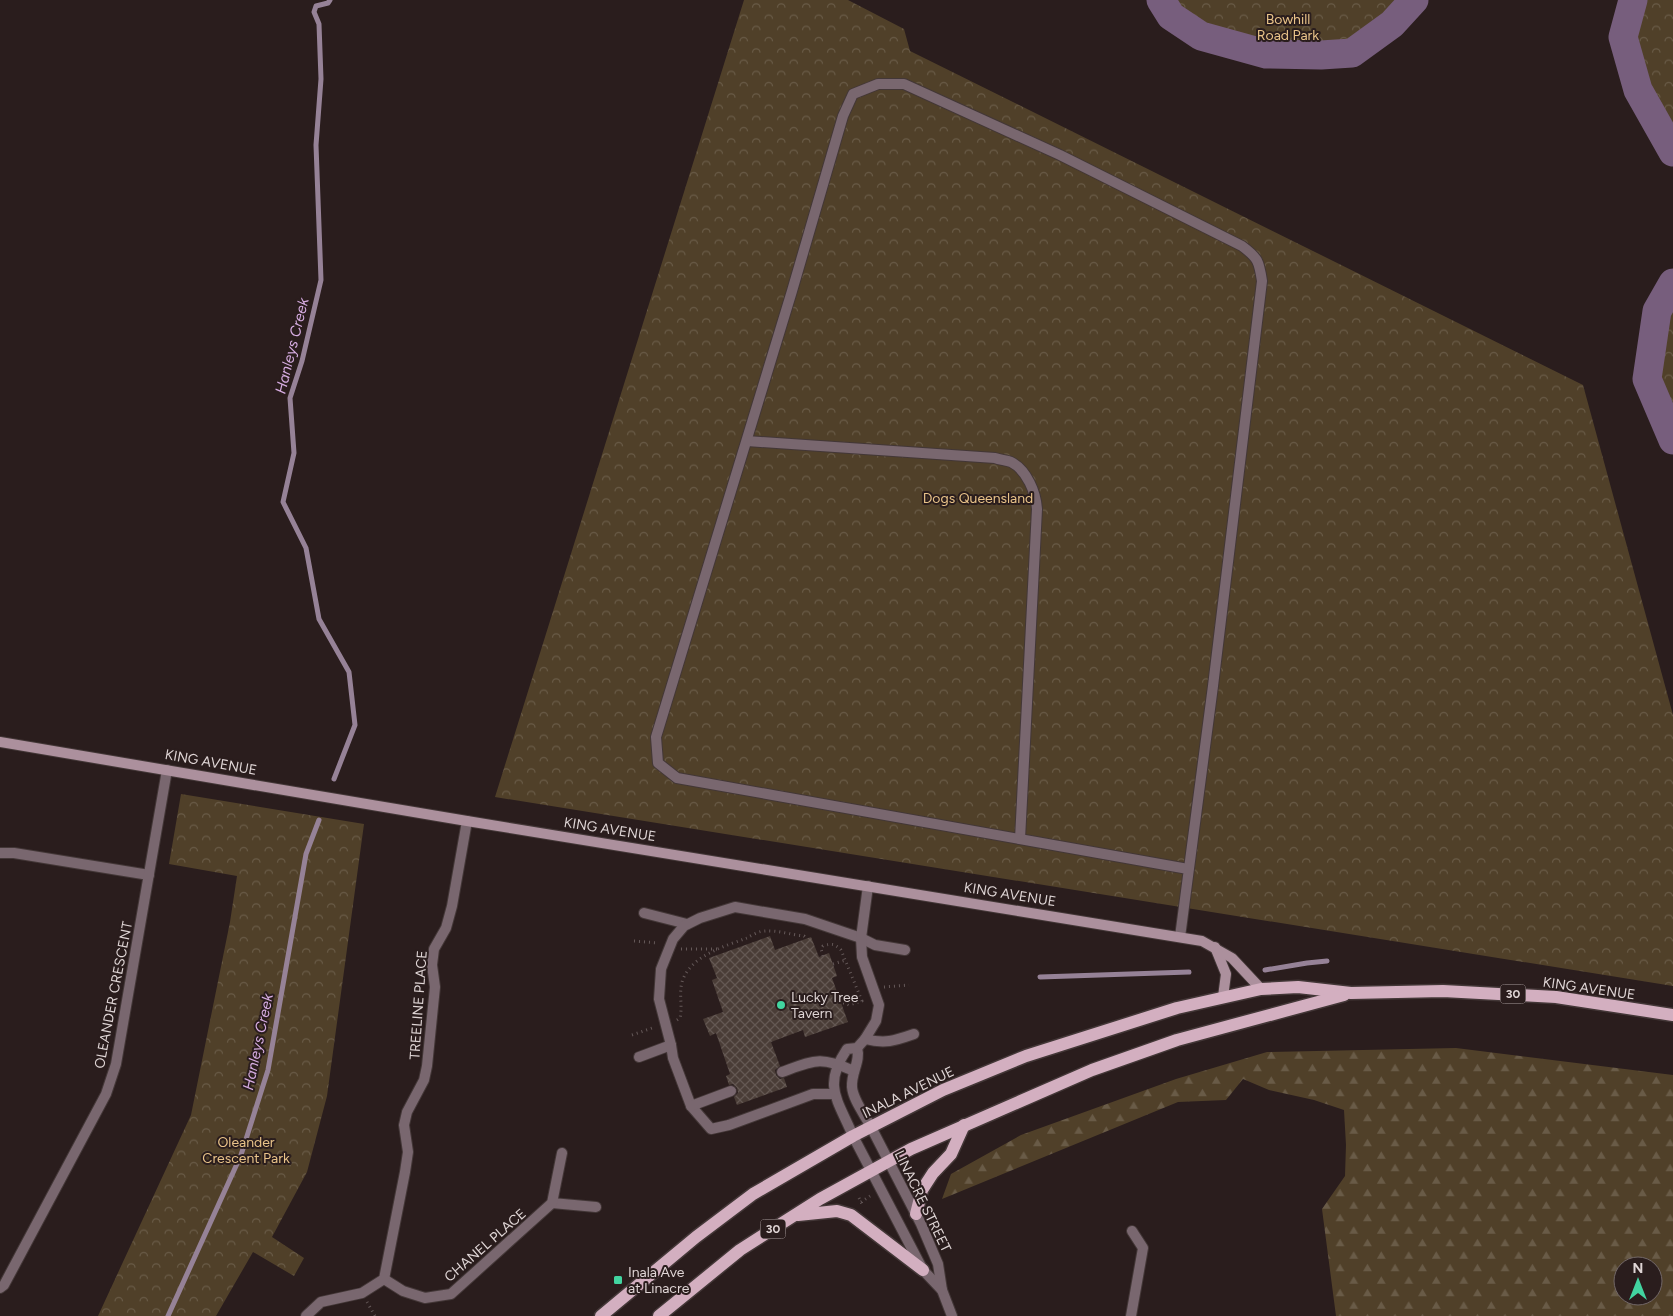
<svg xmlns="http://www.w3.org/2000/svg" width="1673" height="1316" font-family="Figtree,sans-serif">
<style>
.forest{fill:url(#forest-firs);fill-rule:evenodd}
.park{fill:url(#park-crowns)}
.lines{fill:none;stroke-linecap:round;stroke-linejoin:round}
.stream{stroke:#968297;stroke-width:5}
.river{stroke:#775e7d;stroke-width:29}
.building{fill:url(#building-cross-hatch)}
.lane-casing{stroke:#433737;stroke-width:12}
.street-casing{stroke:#433737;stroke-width:12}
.secondary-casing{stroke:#433737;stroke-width:12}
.primary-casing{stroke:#433737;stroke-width:15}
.path{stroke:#655959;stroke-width:3;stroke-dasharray:1 4;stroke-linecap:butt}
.lane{stroke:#79676f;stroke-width:10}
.street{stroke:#79676f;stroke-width:10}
.secondary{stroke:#ac909d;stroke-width:10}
.primary{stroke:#d3afc0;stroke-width:12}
.poi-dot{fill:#42d4a0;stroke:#2a1d1d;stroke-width:2}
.labels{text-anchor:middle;stroke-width:4;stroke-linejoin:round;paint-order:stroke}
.shield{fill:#2a1d1d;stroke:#a99e9e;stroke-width:1}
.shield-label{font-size:12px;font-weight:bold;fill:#dfd5d5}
.park-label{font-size:14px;fill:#e9c389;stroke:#2a1d1d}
.street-label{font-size:14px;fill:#dfd5d5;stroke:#2a1d1d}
.poi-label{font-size:14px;fill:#dfd5d5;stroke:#2a1d1d;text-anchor:start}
.water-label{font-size:15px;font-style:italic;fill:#d7ade2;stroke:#2a1d1d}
</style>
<defs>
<pattern id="forest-firs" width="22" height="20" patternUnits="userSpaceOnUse" patternTransform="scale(1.25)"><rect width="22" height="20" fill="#504029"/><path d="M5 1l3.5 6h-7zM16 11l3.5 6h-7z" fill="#695b47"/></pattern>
<pattern id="park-crowns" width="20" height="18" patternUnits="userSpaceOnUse" patternTransform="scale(1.25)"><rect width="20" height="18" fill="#504029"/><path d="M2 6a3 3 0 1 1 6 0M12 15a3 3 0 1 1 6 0" fill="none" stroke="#695b47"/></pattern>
<pattern id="building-cross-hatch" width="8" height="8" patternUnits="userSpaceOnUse" patternTransform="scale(1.25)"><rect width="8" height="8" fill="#4a3d37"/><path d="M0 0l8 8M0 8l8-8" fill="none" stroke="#645853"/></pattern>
</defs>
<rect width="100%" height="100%" fill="#2a1d1d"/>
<path class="forest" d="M1456,1048L1673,1075V1316H1336L1322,1209L1345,1176L1346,1145L1344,1110L1314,1100L1269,1090L1243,1079L1226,1100L1178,1102L942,1199L951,1174L1021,1135L1176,1079L1267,1052ZM1623,1266H1653V1296H1623Z"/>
<g class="park">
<path d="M744,0H848L904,29L910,51L1583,385L1673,715V986L495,797Z"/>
<path d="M1161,0H1414L1392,24L1352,53L1321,55L1266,54L1201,36L1171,16Z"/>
<path d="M1633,0H1673V152L1638,90L1623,37Z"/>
<path d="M1673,283V440L1647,379L1657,311Z"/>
<path d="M181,794L364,824L327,1096L307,1172L272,1237L304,1258L294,1276L253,1252L216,1316H98L191,1115L230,922L237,876L169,864Z"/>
</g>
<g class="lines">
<g class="stream">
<path d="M330,0L328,3L316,6L314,12L319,24L321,79L316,145L321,280L302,361L290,398L294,453L283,502L306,548L319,619L349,672L355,725L334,779"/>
<path d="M1265,970L1307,963L1327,961"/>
<path d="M1040,977L1189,972"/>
<path d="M168,1316L241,1155L268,1070L306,854L319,820"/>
</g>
<g class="river">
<path d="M1161,0L1171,16L1201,36L1266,54L1321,55L1352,53L1392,24L1414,0"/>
<path d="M1633,0L1623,37L1638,90L1673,152"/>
<path d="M1673,283L1657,311L1647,379L1673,440"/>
</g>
</g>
<path class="building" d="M770,936L775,950L811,937L819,957L829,953L837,976L832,978L848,1022L805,1037L803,1030L771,1042L780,1066L775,1070L776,1075L780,1079L784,1078L787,1087L737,1105L734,1097L738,1093L737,1088L733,1084L729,1085L726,1076L730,1074L716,1033L710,1036L703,1019L723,1012L712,980L717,978L709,958Z"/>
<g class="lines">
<g class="lane-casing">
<g id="lane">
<path d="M747,441L995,458C1000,460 1006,460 1011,462C1027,470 1036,493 1037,509L1020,839"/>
<path d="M644,913L687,924"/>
<path d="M1180,937L1213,686L1262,281C1259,261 1258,258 1242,246L1060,155L904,84H878L853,94L843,116L792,291L656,737L658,763L677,778L1188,869"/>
<path d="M865,1039C885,1044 894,1041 914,1034"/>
<path d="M857,1048C861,1061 851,1072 852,1087C853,1100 865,1115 871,1127"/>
<path d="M639,1057L671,1045"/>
<path d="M782,1072C815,1060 820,1056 854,1071"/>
<path d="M834,1094H813L729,1125L711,1129L691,1106L673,1058L671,1045L659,999L661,969L673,939L684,926L700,918L735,907L805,919L861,938L875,945L905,950"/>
<path d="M691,1106L731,1091"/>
<path d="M853,1136C838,1100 822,1086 847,1049L857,1048L865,1039L876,1021L879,1005L862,957L861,938L868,886"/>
</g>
</g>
<g class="street-casing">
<g id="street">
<path d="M0,853H14L149,875"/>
<path d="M871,1127L921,1224L938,1264L942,1290L952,1316"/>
<path d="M853,1136L923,1270L942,1290"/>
<path d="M552,1203L596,1207"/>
<path d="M384,1279L403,1291L425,1298L451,1294L552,1203L562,1153"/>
<path d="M0,1288L4,1285L106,1094L116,1064L167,770"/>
<path d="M306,1316L321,1302L362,1293L384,1279L405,1172L408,1152L404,1125L407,1112L424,1080L427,1066L435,987L432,965L434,949L446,928L452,906L467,821"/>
<path d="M1131,1316L1143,1248L1132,1231"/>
</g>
</g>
<g class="secondary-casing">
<g id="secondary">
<path d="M0,742L467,821L1202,941L1232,958L1261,989"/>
<path d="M1215,947L1226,974L1223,997"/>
</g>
</g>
<g class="primary-casing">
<g id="primary">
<path d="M916,1214L922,1190L933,1173L951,1154L964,1125"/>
<path d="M798,1215L837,1211L851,1215L923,1270"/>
<path d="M601,1316L696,1237L753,1194L853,1136L943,1090L1026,1056L1177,1008L1261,989L1298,987L1351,993L1443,991L1556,997L1673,1015"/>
<path d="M659,1316L740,1250L820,1199L911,1149L1092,1070L1177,1040L1344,995"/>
</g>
</g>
<g class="path">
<path d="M634,941L658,943"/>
<path d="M681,949H717"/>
<path d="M823,956L821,949L823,946C832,943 835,944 841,950L862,1001L849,1005L845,1003H841"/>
<path d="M833,964L846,960"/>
<path d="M884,987L909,985"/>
<path d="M677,1020L680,1018C683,1005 678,992 683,979C693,955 725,946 747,938C752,935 759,931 765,931C777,930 792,935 804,936L807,939"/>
<path d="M632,1035L655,1027"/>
<path d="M859,1198L863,1206"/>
<path d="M861,1202L870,1196"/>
<path d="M367,1302L375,1316"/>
</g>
<use href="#lane" class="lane"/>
<use href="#street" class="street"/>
<use href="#secondary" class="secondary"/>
<use href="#primary" class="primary"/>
</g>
<g class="poi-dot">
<circle cx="781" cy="1005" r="5"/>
<rect x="613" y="1275" width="10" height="10" rx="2.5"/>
</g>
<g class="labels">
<g class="shield">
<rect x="1500.5" y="984.5" width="25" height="19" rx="4"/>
<rect x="760.5" y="1219.5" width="25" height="19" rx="4"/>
</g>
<g class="shield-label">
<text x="1513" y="998">30</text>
<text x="773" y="1233">30</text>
</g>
<g class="park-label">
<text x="1288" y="24">Bowhill<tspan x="1288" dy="16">Road Park</tspan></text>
<text x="978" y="503">Dogs Queensland</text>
<text x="246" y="1147">Oleander<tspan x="246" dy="16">Crescent Park</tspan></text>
</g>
<g class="street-label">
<text transform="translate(211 762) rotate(10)" y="5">KING AVENUE</text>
<text transform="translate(610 829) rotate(9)" y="5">KING AVENUE</text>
<text transform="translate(1010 894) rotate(9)" y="5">KING AVENUE</text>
<text transform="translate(1589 988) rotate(8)" y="5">KING AVENUE</text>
<text transform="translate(113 995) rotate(-79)" y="5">OLEANDER CRESCENT</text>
<text transform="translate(418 1005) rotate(-86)" y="5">TREELINE PLACE</text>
<text transform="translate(908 1092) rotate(-26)" y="5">INALA AVENUE</text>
<text transform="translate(923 1201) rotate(64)" y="5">LINACRE STREET</text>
<text transform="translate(485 1245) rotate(-41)" y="5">CHANEL PLACE</text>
</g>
<g class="poi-label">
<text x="791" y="1002">Lucky Tree<tspan x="791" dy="16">Tavern</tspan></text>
<text x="628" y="1277">Inala Ave<tspan x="628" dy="16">at Linacre</tspan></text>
</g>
<g class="water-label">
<text transform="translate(292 346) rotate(-76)" y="5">Hanleys Creek</text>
<text transform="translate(258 1042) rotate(-78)" y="5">Hanleys Creek</text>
</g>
</g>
<g transform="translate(1638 1281)"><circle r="24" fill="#2a1d1d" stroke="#726767"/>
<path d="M0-4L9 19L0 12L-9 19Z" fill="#42d4a0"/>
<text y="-8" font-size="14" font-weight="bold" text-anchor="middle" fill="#dfd5d5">N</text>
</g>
</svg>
